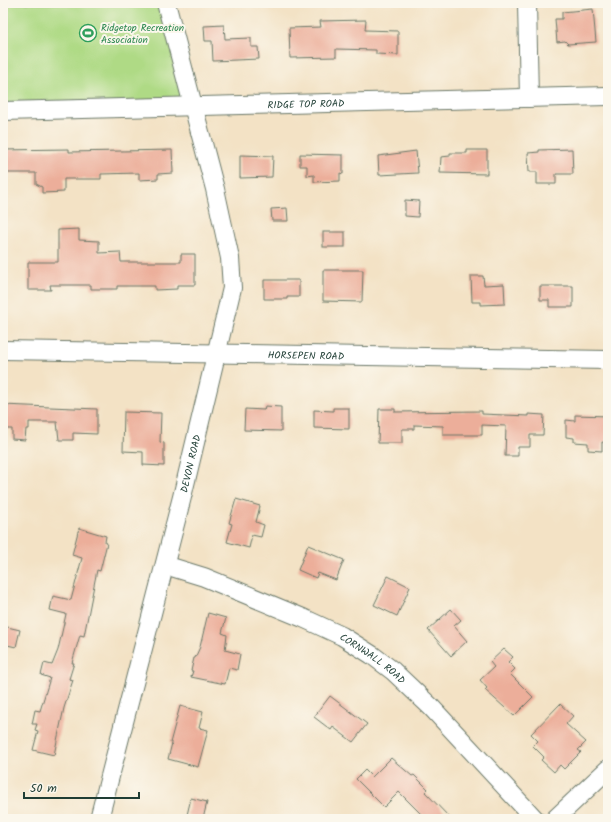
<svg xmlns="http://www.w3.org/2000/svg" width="611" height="822" font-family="Kalam,sans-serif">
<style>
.green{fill:#afda85;stroke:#678c5c}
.building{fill:#ecae9a}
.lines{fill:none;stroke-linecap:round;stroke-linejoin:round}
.minor-casing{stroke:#697767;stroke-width:20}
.minor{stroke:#fff;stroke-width:18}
.labels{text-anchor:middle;stroke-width:4;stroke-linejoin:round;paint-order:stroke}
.leisure-label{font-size:10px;fill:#27864d;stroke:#fbf7ec;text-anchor:start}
.street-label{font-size:10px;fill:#1f3d34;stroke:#fbf7ec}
</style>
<rect width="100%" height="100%" fill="#fbf7ec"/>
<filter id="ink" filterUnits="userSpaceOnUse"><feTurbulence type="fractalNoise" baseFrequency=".025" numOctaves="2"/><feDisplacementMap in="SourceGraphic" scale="8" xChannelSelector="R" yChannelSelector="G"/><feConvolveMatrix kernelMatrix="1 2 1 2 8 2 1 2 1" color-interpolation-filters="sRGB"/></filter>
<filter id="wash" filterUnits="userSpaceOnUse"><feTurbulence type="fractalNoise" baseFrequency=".012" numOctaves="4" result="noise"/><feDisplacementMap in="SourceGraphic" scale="16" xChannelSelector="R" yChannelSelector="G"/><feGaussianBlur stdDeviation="0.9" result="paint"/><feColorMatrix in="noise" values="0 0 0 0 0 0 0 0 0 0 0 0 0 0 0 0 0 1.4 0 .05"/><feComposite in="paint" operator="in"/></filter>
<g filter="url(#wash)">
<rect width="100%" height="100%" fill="#f3e2c5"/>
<path class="green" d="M3,3H166L193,107L3,111Z"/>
<g id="blocks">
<g class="building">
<path d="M593,9L596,42L568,44L565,41L557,42L555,19H562V12Z"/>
<path d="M366,20L365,30L398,31V55L376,54V50L336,49V57L290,58L289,28L321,27L320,21Z"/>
<path d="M224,25L225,39L251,38V47H258L259,59L213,61L212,41H205L204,26Z"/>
<path d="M69,149V152L172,150L173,173L158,174V179L139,180V173L101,174V179H64V192L42,193V187L36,184V173H3V150Z"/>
<path d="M572,149L573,174H556V184H537V172H529L528,153L539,152V150Z"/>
<path d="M467,150H487V174L440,173L441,157L450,156V153H467Z"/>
<path d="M416,151L418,173L379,175L378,156Z"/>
<path d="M300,154L343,155V174L340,173V181L314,182V175L307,176V166H300Z"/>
<path d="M240,155L273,156L272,177L240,178Z"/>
<path d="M405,200L419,201L418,217L405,216Z"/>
<path d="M287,208L288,221H272L271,209Z"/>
<path d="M79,229V240L99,241V253L120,252L121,262H181V254H195V285H177V289L155,290V286H117V289H91V285H50L51,290H28V262H58V230Z"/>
<rect x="323" y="232" width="22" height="15"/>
<path d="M323,270H363L362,302L323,301Z"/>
<path d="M471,276H483L484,285L504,284L505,304L481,305V302H472Z"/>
<path d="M264,280H299V297H287V299H264Z"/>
<path d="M540,286H573V307H549V300H540Z"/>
<path d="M3,405L97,409V434L73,433V440H59L57,422H29V429H26L25,440L12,439V429H3Z"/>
<path d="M265,406L281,407V431L244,430L245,409L264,410Z"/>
<path d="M333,408H349V429L314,428V410L333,411Z"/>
<path d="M379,409H395V412L482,411V414L528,416V414L544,415L543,435H530V447H518V456H505L506,426L482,425V435H443V426L414,425V429H402V443H378Z"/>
<path d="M124,412L161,413L160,442L164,443V466L143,465V452L123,451Z"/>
<path d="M575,415L608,416V443L602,442V451L588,450V443L574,442V438L566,437V420L575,421Z"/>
<path d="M236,499L260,506L256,522L264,525L261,537L252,535L249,548L227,542L232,524L229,523Z"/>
<path d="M79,528L106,536L105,542L107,543L100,571L97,570L84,636L80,635L72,663H74L69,679L73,680L64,708L54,755L33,750L38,731L35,730L37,724H32L35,710L40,711L50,678L41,675L44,663L52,665L58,650L66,614L50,610L53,596L71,600L82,558L72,555Z"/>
<path d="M308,545L344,560L336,580L318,573L316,578L298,570Z"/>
<path d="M388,576L410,587L397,616L374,605Z"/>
<path d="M451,609L461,620L454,626L467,641L451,656L428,630Z"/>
<path d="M208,613L226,618L222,633L227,635L225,650L240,654L237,670L229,668L225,684L191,677L193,671H191L194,658H195L200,647Z"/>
<path d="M3,626L20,630L16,647L3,644Z"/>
<path d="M504,649L513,657L508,662L515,669L510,674L533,697L514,716L485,690L487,688L480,680L494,667L490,662Z"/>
<path d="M330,696L367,724L353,742L333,727L331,730L314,717Z"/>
<path d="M560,704L573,716L566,724L586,742L578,750L581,752L564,769L560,765L554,772L541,760L544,757L533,746L538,741L531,734Z"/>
<path d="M180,706L203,712L199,728L208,730L198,767L168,759L172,743H170Z"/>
<path d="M391,758L412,776L414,775L428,789L425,792L451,819H426L399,792L384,807L356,779L365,770L372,777Z"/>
<path d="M191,798L207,802L203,819L187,815Z"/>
</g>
</g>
</g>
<g filter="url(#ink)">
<use href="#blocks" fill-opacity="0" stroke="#697767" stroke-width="1"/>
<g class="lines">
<g class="minor-casing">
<g id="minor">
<path d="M527,3L529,98"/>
<path id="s1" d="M3,111L608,96"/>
<path id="s2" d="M3,350L608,360"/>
<path id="s3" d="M165,565L204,577L303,618L342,636L372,655L393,671L431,707L535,819"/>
<path id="s4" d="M99,819L182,497L232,288L230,258L215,189L166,3"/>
<path d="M555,819L608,769"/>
</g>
</g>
<use href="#minor" class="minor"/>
</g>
</g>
<defs>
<g id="stadium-ring" transform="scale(0.9)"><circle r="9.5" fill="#fbf7ec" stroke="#2e9e5b" stroke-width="1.5"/><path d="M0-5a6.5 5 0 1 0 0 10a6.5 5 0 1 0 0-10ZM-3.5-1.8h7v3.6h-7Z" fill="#2e9e5b"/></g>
</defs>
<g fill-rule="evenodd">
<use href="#stadium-ring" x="88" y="33"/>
</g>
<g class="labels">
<g class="leisure-label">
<text x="101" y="31">Ridgetop Recreation<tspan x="101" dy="12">Association</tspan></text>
</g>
<g class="street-label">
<text dy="4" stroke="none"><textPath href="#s1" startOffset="303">RIDGE TOP ROAD</textPath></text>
<text dy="4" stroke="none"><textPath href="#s2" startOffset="303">HORSEPEN ROAD</textPath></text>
<text dy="4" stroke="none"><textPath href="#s4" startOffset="367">DEVON ROAD</textPath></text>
<text dy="4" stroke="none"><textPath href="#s3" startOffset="229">CORNWALL ROAD</textPath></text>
</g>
</g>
<rect width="611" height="822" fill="none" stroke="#fbf7ec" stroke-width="16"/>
<path d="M24 792v6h115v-6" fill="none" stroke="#1f3d34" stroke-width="2"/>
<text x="30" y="792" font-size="12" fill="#1f3d34" stroke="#fbf7ec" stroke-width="3" paint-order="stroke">50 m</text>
</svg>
